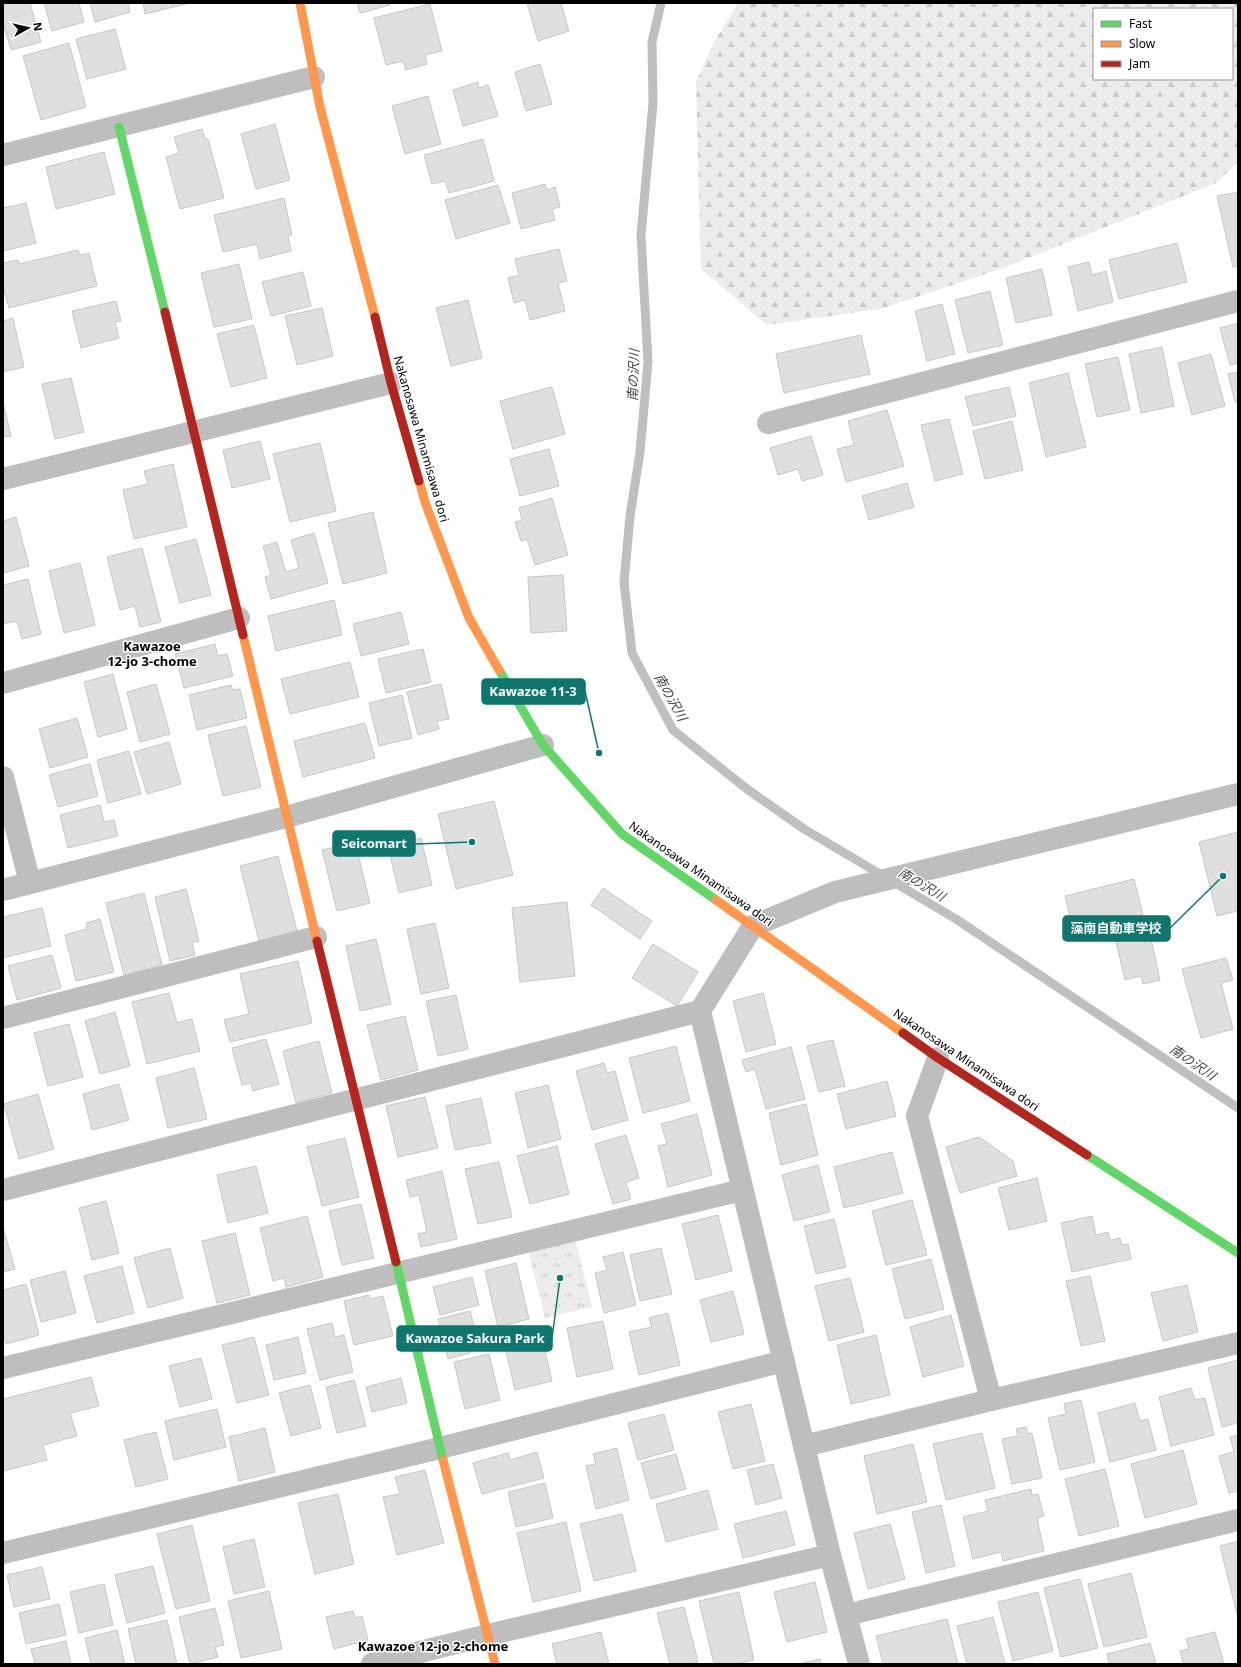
<svg xmlns="http://www.w3.org/2000/svg" width="1241" height="1667" font-family="'Noto Sans','Noto Sans JP',sans-serif">
<style>
.forest{fill:url(#forest-firs);fill-rule:evenodd}
.park{fill:url(#park-tufts)}
.lines{fill:none;stroke-linecap:round;stroke-linejoin:round}
.stream{stroke:#bfbfbf;stroke-width:9}
.building{fill:#dfdfdf;stroke:#c7c7c7}
.street{stroke:#bebebe;stroke-width:22}
.fast{stroke:#63d668;stroke-width:9}
.slow{stroke:#ff974d;stroke-width:9}
.jam{stroke:#b3261e;stroke-width:9}
.labels{text-anchor:middle;stroke-width:3;stroke-linejoin:round;paint-order:stroke}
.street-label{font-size:12px;fill:#000;stroke:#fff}
.water-label{font-size:13px;font-style:italic;fill:#444;stroke:#fff}
.neighbourhood-label{font-size:13px;font-weight:bold;fill:#000;stroke:#fff}
.leader{fill:none;stroke:#0f766e;stroke-width:1.5}
.callout-dot{fill:#0f766e;stroke:#fff;stroke-width:1.5}
.callout{fill:#0f766e;stroke:#0f766e;stroke-width:1.5}
.callout-label{font-size:13px;text-anchor:middle;font-weight:bold;fill:#fff}
</style>
<defs>
<pattern id="forest-firs" width="22" height="20" patternUnits="userSpaceOnUse"><rect width="22" height="20" fill="#ececec"/><path d="M5 1l3.5 6h-7zM16 11l3.5 6h-7z" fill="#c9c9c9"/></pattern>
<pattern id="park-tufts" width="24" height="20" patternUnits="userSpaceOnUse"><rect width="24" height="20" fill="#ececec"/><path d="M3 7l-1-3M5 7V3M7 7l1-3M15 17l-1-3M17 17v-4M19 17l1-3" fill="none" stroke="#c9c9c9"/></pattern>
</defs>
<rect width="100%" height="100%" fill="#fff"/>
<path class="forest" d="M738,3H1238V162L1216,183L1003,268L880,309L767,325L701,269L696,82L713,44ZM1094,9H1232V79H1094Z"/>
<path class="park" d="M575,1238L592,1307L545,1318L528,1250Z"/>
<g class="lines">
<path class="stream" d="M661,3L652,42L653,103L641,235L648,362L640,452L630,516L624,582L632,653L673,730L747,789L804,829L956,919L1238,1108"/>
</g>
<g class="building">
<path d="M3,3H30L41,42L11,50L3,23Z"/>
<path d="M44,3H79L84,22L52,31Z"/>
<path d="M90,3H128L130,12L95,22Z"/>
<path d="M143,3H190L145,14Z"/>
<path d="M357,3H389L390,5L360,13Z"/>
<path d="M527,3H561L569,31L538,41Z"/>
<path d="M430,4L442,51L425,55L427,64L406,70L403,61L386,65L374,18Z"/>
<path d="M115,29L126,69L87,79L76,39Z"/>
<path d="M69,43L86,107L41,120L23,56Z"/>
<path d="M540,64L552,104L526,111L515,72Z"/>
<path d="M478,82L479,88L488,85L498,116L463,126L453,90Z"/>
<path d="M428,96L441,144L405,154L392,106Z"/>
<path d="M275,124L290,180L256,189L241,134Z"/>
<path d="M202,129L205,139H208L224,198L180,209L166,157L179,153L174,137Z"/>
<path d="M483,139L494,181L449,193L445,181L432,184L424,155Z"/>
<path d="M104,152L115,194L56,209L46,167Z"/>
<path d="M545,184L547,190L555,187L560,207L552,209L555,220L521,229L512,193Z"/>
<path d="M498,185L510,223L456,239L445,200Z"/>
<path d="M1238,192V266L1233,267L1217,196Z"/>
<path d="M284,198L292,235L288,236L291,251L260,259L257,244L223,252L214,215Z"/>
<path d="M26,203L36,243L3,251V208Z"/>
<path d="M1177,243L1187,282L1119,299L1109,260Z"/>
<path d="M559,249L567,281L558,283L565,311L530,320L525,300L514,303L508,278L519,275L515,259Z"/>
<path d="M78,250L80,255L89,253L97,286L9,308L3,287V263L18,260L19,264Z"/>
<path d="M1089,262L1092,275L1106,271L1113,302L1078,311L1068,267Z"/>
<path d="M239,264L252,319L214,327L201,273Z"/>
<path d="M1042,269L1052,315L1016,323L1006,278Z"/>
<path d="M303,272L311,306L271,316L262,282Z"/>
<path d="M990,291L1003,345L968,353L955,300Z"/>
<path d="M468,300L482,358L451,366L436,308Z"/>
<path d="M116,301L121,321L115,322L119,338L81,348L72,311Z"/>
<path d="M942,304L955,354L927,361L915,311Z"/>
<path d="M322,308L333,356L297,365L285,316Z"/>
<path d="M13,318L24,367L3,372V321Z"/>
<path d="M1238,323V363L1230,365L1220,328Z"/>
<path d="M254,325L267,378L231,387L217,334Z"/>
<path d="M861,335L870,374L784,393L776,354Z"/>
<path d="M1162,347L1174,406L1141,413L1129,354Z"/>
<path d="M1211,354L1225,406L1192,415L1178,363Z"/>
<path d="M1118,357L1130,410L1097,417L1085,364Z"/>
<path d="M1238,372V402H1235L1228,374Z"/>
<path d="M1068,373L1086,447L1046,457L1029,383Z"/>
<path d="M71,378L84,432L55,439L42,384Z"/>
<path d="M552,387L565,434L513,449L500,401Z"/>
<path d="M1009,387L1016,416L973,426L965,397Z"/>
<path d="M3,402L11,436L3,437Z"/>
<path d="M887,410L904,466L846,482L837,449L854,445L848,421Z"/>
<path d="M949,419L963,474L935,481L921,425Z"/>
<path d="M1012,421L1023,470L985,479L973,431Z"/>
<path d="M811,436L823,475L802,481L798,469L778,475L770,448Z"/>
<path d="M260,441L270,479L232,488L223,450Z"/>
<path d="M320,443L336,511L290,522L273,454Z"/>
<path d="M549,449L559,486L520,496L510,459Z"/>
<path d="M173,464L187,527L134,539L123,490L148,484L144,471Z"/>
<path d="M907,483L914,507L869,520L862,496Z"/>
<path d="M552,498L568,555L535,565L527,539L521,541L515,522L522,520L519,508Z"/>
<path d="M373,512L387,573L343,584L328,523Z"/>
<path d="M16,517L29,566L3,573V521Z"/>
<path d="M314,533L328,583L271,599L265,577L271,575L263,546L277,542L286,572L299,568L291,540Z"/>
<path d="M196,539L211,595L180,603L165,547Z"/>
<path d="M142,548L161,622L140,627L135,606L120,610L107,557Z"/>
<path d="M80,563L95,625L64,633L49,571Z"/>
<path d="M563,575L567,631L531,633L528,577Z"/>
<path d="M28,579L41,634L22,639L17,621L3,624V585Z"/>
<path d="M334,600L342,635L276,651L268,616Z"/>
<path d="M401,612L409,644L361,656L353,624Z"/>
<path d="M215,644L218,656L227,654L233,676L184,688L175,654Z"/>
<path d="M423,649L431,682L386,693L378,659Z"/>
<path d="M350,662L359,697L290,714L281,679Z"/>
<path d="M113,674L127,729L98,737L84,682Z"/>
<path d="M156,684L170,734L140,742L127,692Z"/>
<path d="M441,684L449,719L437,721L439,729L418,735L407,692Z"/>
<path d="M231,685L233,690L240,689L247,718L197,730L189,695Z"/>
<path d="M402,695L412,738L379,746L369,703Z"/>
<path d="M77,718L88,757L50,768L39,729Z"/>
<path d="M365,723L375,758L303,777L294,741Z"/>
<path d="M246,726L261,787L223,796L208,735Z"/>
<path d="M169,742L181,784L147,794L134,752Z"/>
<path d="M129,751L141,794L108,803L97,760Z"/>
<path d="M90,764L98,796L58,807L49,775Z"/>
<path d="M494,801L513,875L456,889L438,814Z"/>
<path d="M100,805L104,822L114,820L118,836L68,848L60,815Z"/>
<path d="M1238,832V911L1217,916L1199,842Z"/>
<path d="M421,838L432,885L399,893L388,846Z"/>
<path d="M355,842L370,903L337,911L322,850Z"/>
<path d="M278,856L297,931L259,941L240,866Z"/>
<path d="M1134,879L1143,915L1074,932L1065,896Z"/>
<path d="M603,888L652,921L640,939L591,905Z"/>
<path d="M186,889L199,941L192,943L195,955L170,961L155,897Z"/>
<path d="M144,893L162,965L124,975L106,903Z"/>
<path d="M567,902L575,976L520,982L512,908Z"/>
<path d="M42,908L51,946L3,958V917Z"/>
<path d="M100,919L114,972L76,981L65,935L87,929L86,923Z"/>
<path d="M435,923L449,988L421,994L407,929Z"/>
<path d="M1148,925L1160,980L1143,984L1141,976L1125,980L1114,933Z"/>
<path d="M376,939L391,1004L360,1011L346,946Z"/>
<path d="M653,944L698,972L677,1006L632,978Z"/>
<path d="M52,955L61,988L17,1000L8,966Z"/>
<path d="M1226,958L1233,980L1221,983L1233,1029L1201,1038L1182,969Z"/>
<path d="M298,961L312,1023L230,1042L224,1020L249,1014L240,974Z"/>
<path d="M169,993L177,1023L192,1019L200,1051L147,1064L132,1002Z"/>
<path d="M763,993L776,1044L746,1052L733,1001Z"/>
<path d="M456,995L468,1049L438,1056L426,1001Z"/>
<path d="M115,1012L130,1066L100,1074L85,1021Z"/>
<path d="M405,1016L418,1070L381,1080L367,1025Z"/>
<path d="M69,1024L83,1077L48,1086L34,1033Z"/>
<path d="M266,1039L279,1084L253,1091L251,1083L242,1085L232,1048Z"/>
<path d="M833,1040L845,1086L819,1092L807,1046Z"/>
<path d="M319,1041L332,1093L296,1103L283,1051Z"/>
<path d="M676,1046L690,1101L643,1113L629,1058Z"/>
<path d="M791,1047L805,1099L766,1109L755,1069L746,1072L742,1060Z"/>
<path d="M604,1063L607,1073L615,1071L628,1120L592,1130L576,1071Z"/>
<path d="M194,1068L207,1119L168,1128L156,1078Z"/>
<path d="M887,1081L896,1116L846,1129L837,1094Z"/>
<path d="M119,1084L129,1120L92,1130L83,1094Z"/>
<path d="M548,1085L561,1139L528,1148L515,1093Z"/>
<path d="M38,1094L54,1149L19,1159L4,1104Z"/>
<path d="M425,1097L438,1148L398,1157L386,1106Z"/>
<path d="M481,1098L491,1143L455,1150L446,1106Z"/>
<path d="M806,1104L818,1155L781,1165L769,1113Z"/>
<path d="M697,1114L712,1175L668,1187L658,1146L667,1144L661,1124Z"/>
<path d="M626,1135L639,1178L626,1182L631,1199L613,1204L595,1144Z"/>
<path d="M979,1137L1013,1161L1017,1176L960,1193L946,1147Z"/>
<path d="M345,1138L359,1197L322,1206L307,1147Z"/>
<path d="M557,1146L569,1194L530,1204L517,1156Z"/>
<path d="M892,1152L903,1193L844,1208L834,1167Z"/>
<path d="M499,1162L512,1217L478,1224L465,1169Z"/>
<path d="M818,1165L830,1212L794,1221L782,1175Z"/>
<path d="M256,1166L268,1213L228,1223L217,1175Z"/>
<path d="M442,1171L457,1239L421,1247L418,1234L427,1232L419,1195L410,1197L406,1180Z"/>
<path d="M1037,1178L1047,1221L1009,1230L998,1188Z"/>
<path d="M912,1200L927,1255L886,1265L872,1211Z"/>
<path d="M106,1201L119,1253L92,1260L79,1208Z"/>
<path d="M361,1204L374,1258L342,1265L329,1211Z"/>
<path d="M718,1215L732,1271L696,1280L682,1224Z"/>
<path d="M307,1216L323,1277L286,1287L284,1278L273,1281L260,1228Z"/>
<path d="M1092,1216L1096,1235L1108,1232L1110,1240L1120,1238L1122,1245L1128,1244L1131,1259L1072,1272L1061,1223Z"/>
<path d="M834,1219L846,1267L816,1274L804,1226Z"/>
<path d="M3,1227L15,1269L3,1272Z"/>
<path d="M235,1233L250,1295L217,1303L202,1241Z"/>
<path d="M170,1248L183,1298L148,1308L134,1258Z"/>
<path d="M661,1248L672,1294L640,1301L630,1255Z"/>
<path d="M623,1252L636,1305L604,1313L595,1273L607,1270L603,1257Z"/>
<path d="M931,1259L944,1309L905,1319L892,1269Z"/>
<path d="M516,1263L529,1319L498,1327L485,1271Z"/>
<path d="M122,1266L134,1313L97,1323L84,1276Z"/>
<path d="M65,1271L76,1313L41,1322L30,1280Z"/>
<path d="M1090,1276L1105,1341L1081,1346L1066,1281Z"/>
<path d="M472,1277L479,1305L440,1315L433,1287Z"/>
<path d="M850,1278L864,1332L829,1341L815,1286Z"/>
<path d="M26,1284L39,1335L6,1344L3,1332V1290Z"/>
<path d="M1187,1285L1198,1332L1163,1341L1151,1293Z"/>
<path d="M733,1291L744,1334L711,1342L700,1300Z"/>
<path d="M369,1295L370,1299L383,1296L393,1336L354,1345L344,1301Z"/>
<path d="M470,1311L478,1340L467,1343L470,1353L448,1359L438,1319Z"/>
<path d="M668,1313L680,1365L639,1375L629,1332L652,1327L649,1318Z"/>
<path d="M951,1315L964,1366L923,1377L910,1327Z"/>
<path d="M603,1321L613,1369L577,1377L567,1328Z"/>
<path d="M332,1323L335,1337L344,1335L353,1372L320,1380L307,1329Z"/>
<path d="M540,1330L552,1381L515,1390L503,1339Z"/>
<path d="M876,1335L890,1395L851,1404L837,1345Z"/>
<path d="M254,1337L269,1395L237,1403L222,1345Z"/>
<path d="M298,1337L306,1373L274,1380L266,1345Z"/>
<path d="M489,1354L500,1400L465,1409L454,1362Z"/>
<path d="M201,1358L212,1399L180,1407L169,1366Z"/>
<path d="M1238,1360V1423L1222,1427L1208,1368Z"/>
<path d="M91,1377L99,1406L70,1413L77,1436L43,1445L47,1460L3,1471V1399Z"/>
<path d="M401,1378L407,1403L372,1412L366,1387Z"/>
<path d="M354,1380L366,1426L337,1433L326,1387Z"/>
<path d="M310,1385L321,1428L291,1436L279,1393Z"/>
<path d="M1191,1388L1195,1400L1205,1398L1214,1435L1171,1446L1159,1397Z"/>
<path d="M1081,1400L1095,1462L1060,1470L1048,1418L1066,1414L1064,1404Z"/>
<path d="M1135,1403L1140,1421L1148,1419L1156,1450L1110,1462L1098,1413Z"/>
<path d="M751,1404L765,1461L733,1469L718,1412Z"/>
<path d="M217,1409L226,1447L174,1460L165,1421Z"/>
<path d="M664,1414L674,1450L638,1460L628,1423Z"/>
<path d="M1026,1427L1028,1434L1032,1433L1042,1478L1012,1484L1002,1439L1018,1436L1016,1429Z"/>
<path d="M265,1428L275,1472L239,1481L229,1437Z"/>
<path d="M156,1432L168,1479L136,1487L124,1440Z"/>
<path d="M982,1433L995,1488L946,1500L933,1444Z"/>
<path d="M1238,1435V1491L1229,1493L1219,1456L1234,1452L1230,1437Z"/>
<path d="M913,1444L927,1502L877,1514L864,1456Z"/>
<path d="M617,1448L629,1500L596,1509L586,1466L596,1464L593,1454Z"/>
<path d="M1183,1450L1197,1504L1145,1518L1131,1464Z"/>
<path d="M537,1452L544,1478L482,1494L473,1463L508,1453L510,1460Z"/>
<path d="M676,1454L686,1489L651,1499L641,1463Z"/>
<path d="M773,1464L782,1498L756,1505L747,1470Z"/>
<path d="M1105,1469L1119,1526L1079,1536L1065,1479Z"/>
<path d="M425,1470L444,1543L397,1555L383,1497L400,1494L395,1477Z"/>
<path d="M545,1483L553,1518L516,1527L508,1492Z"/>
<path d="M1031,1489L1032,1495L1038,1494L1044,1516L1037,1518L1044,1551L1003,1561L1001,1552L973,1559L963,1517L988,1511L985,1500Z"/>
<path d="M708,1490L718,1529L666,1542L656,1504Z"/>
<path d="M338,1494L354,1564L315,1574L298,1503Z"/>
<path d="M941,1505L955,1566L926,1573L912,1512Z"/>
<path d="M786,1511L795,1545L743,1558L734,1524Z"/>
<path d="M622,1514L636,1571L594,1581L580,1524Z"/>
<path d="M566,1522L581,1591L533,1602L517,1533Z"/>
<path d="M890,1524L905,1579L868,1589L854,1533Z"/>
<path d="M192,1525L210,1601L176,1609L157,1534Z"/>
<path d="M254,1539L265,1587L234,1594L223,1547Z"/>
<path d="M1238,1541V1618L1220,1546Z"/>
<path d="M153,1566L165,1613L127,1623L115,1575Z"/>
<path d="M42,1567L50,1599L14,1607L7,1575Z"/>
<path d="M1131,1573L1147,1637L1104,1647L1088,1584Z"/>
<path d="M1080,1579L1098,1648L1061,1657L1044,1588Z"/>
<path d="M815,1582L827,1632L787,1642L774,1592Z"/>
<path d="M104,1584L113,1625L79,1633L70,1592Z"/>
<path d="M269,1591L282,1649L241,1658L228,1601Z"/>
<path d="M739,1592L754,1660L737,1664H714L699,1601Z"/>
<path d="M1038,1592L1053,1651L1013,1661L998,1602Z"/>
<path d="M59,1604L66,1635L26,1644L19,1613Z"/>
<path d="M684,1607L698,1662L691,1664H670L657,1613Z"/>
<path d="M215,1608L224,1645L215,1647L218,1657L190,1664L179,1617Z"/>
<path d="M353,1611L355,1618L362,1616L368,1640L334,1649L326,1617Z"/>
<path d="M993,1617L1005,1664H967L957,1626Z"/>
<path d="M947,1619L958,1664H883L876,1636Z"/>
<path d="M167,1620L177,1664H136L128,1629Z"/>
<path d="M117,1630L125,1664H91L85,1638Z"/>
<path d="M601,1632L609,1664H557L552,1644Z"/>
<path d="M1215,1632L1224,1664H1183L1180,1651L1189,1649L1186,1639Z"/>
<path d="M66,1641L71,1664H35L31,1649Z"/>
<path d="M1150,1643L1156,1664H1109L1107,1654Z"/>
<path d="M820,1659L821,1664H799Z"/>
</g>
<g class="lines">
<g class="street">
<path d="M3,155L314,77"/>
<path d="M768,423L1238,301"/>
<path d="M3,479L391,383"/>
<path d="M3,683L239,618"/>
<path d="M3,777L30,883"/>
<path d="M3,890L286,817L543,745"/>
<path d="M3,1018L316,937"/>
<path d="M938,1058L917,1116L991,1400"/>
<path d="M3,1190L700,1011"/>
<path d="M3,1368L742,1190"/>
<path d="M804,1446L991,1400L1238,1343"/>
<path d="M3,1553L440,1448L784,1361"/>
<path d="M846,1615L1238,1520"/>
<path d="M372,1664L488,1635L830,1555"/>
<path d="M859,1664L830,1555L700,1011L753,926L835,892L1238,794"/>
</g>
<g class="fast">
<path d="M119,127L165,312"/>
<path d="M499,670L543,745L622,834L716,900"/>
<path d="M1087,1155L1238,1253"/>
<path d="M396,1262L443,1460"/>
</g>
<g class="slow">
<path d="M300,3L320,107L375,317"/>
<path d="M419,481L426,505L469,618L499,670"/>
<path d="M243,635L317,941"/>
<path d="M716,900L903,1033"/>
<path d="M443,1460L495,1664"/>
</g>
<g class="jam">
<path d="M165,312L243,635"/>
<path d="M375,317L391,383L419,481"/>
<path d="M317,941L396,1262"/>
<path d="M903,1033L938,1058L1087,1155"/>
</g>
</g>
<g class="labels">
<g class="street-label">
<text transform="translate(421 439) rotate(74)" y="4">Nakanosawa Minamisawa dori</text>
<text transform="translate(701 874) rotate(35)" y="4">Nakanosawa Minamisawa dori</text>
<text transform="translate(966 1060) rotate(34)" y="4">Nakanosawa Minamisawa dori</text>
</g>
<g class="water-label">
<text transform="translate(633 375) rotate(-88)" y="5">南の沢川</text>
<text transform="translate(671 697) rotate(61)" y="5">南の沢川</text>
<text transform="translate(922 884) rotate(31)" y="5">南の沢川</text>
<text transform="translate(1193 1062) rotate(34)" y="5">南の沢川</text>
</g>
<g class="neighbourhood-label">
<text x="152" y="651">Kawazoe<tspan x="152" dy="15">12-jo 3-chome</tspan></text>
<text x="433" y="1651">Kawazoe 12-jo 2-chome</text>
</g>
</g>
<path class="leader" d="M599 753L585 691M472 842L415 844M1223 876L1170 928M560 1278L552 1338"/>
<g class="callout-dot">
<circle cx="599" cy="753" r="4"/>
<circle cx="472" cy="842" r="4"/>
<circle cx="1223" cy="876" r="4"/>
<circle cx="560" cy="1278" r="4"/>
</g>
<g class="callout">
<rect x="482" y="679" width="103" height="25" rx="4"/>
<rect x="333" y="831" width="82" height="25" rx="4"/>
<rect x="1063" y="916" width="107" height="25" rx="4"/>
<rect x="397" y="1326" width="155" height="25" rx="4"/>
</g>
<g class="callout-label">
<text x="533" y="696">Kawazoe 11-3</text>
<text x="374" y="848">Seicomart</text>
<text x="1116" y="933">藻南自動車学校</text>
<text x="475" y="1343">Kawazoe Sakura Park</text>
</g>
<rect width="1241" height="1667" fill="none" stroke="#000000" stroke-width="8"/>
<rect x="1093" y="8" width="140" height="72" fill="#ffffff" stroke="#999999"/>
<rect x="1101" y="21" width="20" height="6" fill="#63d668" stroke="#999999"/>
<text x="1129" y="28" font-size="12" fill="#000000">Fast</text>
<rect x="1101" y="41" width="20" height="6" fill="#ff974d" stroke="#999999"/>
<text x="1129" y="48" font-size="12" fill="#000000">Slow</text>
<rect x="1101" y="61" width="20" height="6" fill="#b3261e" stroke="#999999"/>
<text x="1129" y="68" font-size="12" fill="#000000">Jam</text>
<g transform="translate(28 28) rotate(82)" stroke="#ffffff" stroke-width="3" paint-order="stroke">
<path d="M0-3L7 15L0 10L-7 15Z" fill="#000000"/>
<text y="-6" font-size="11" font-weight="bold" text-anchor="middle" fill="#000000">N</text>
</g>
</svg>
